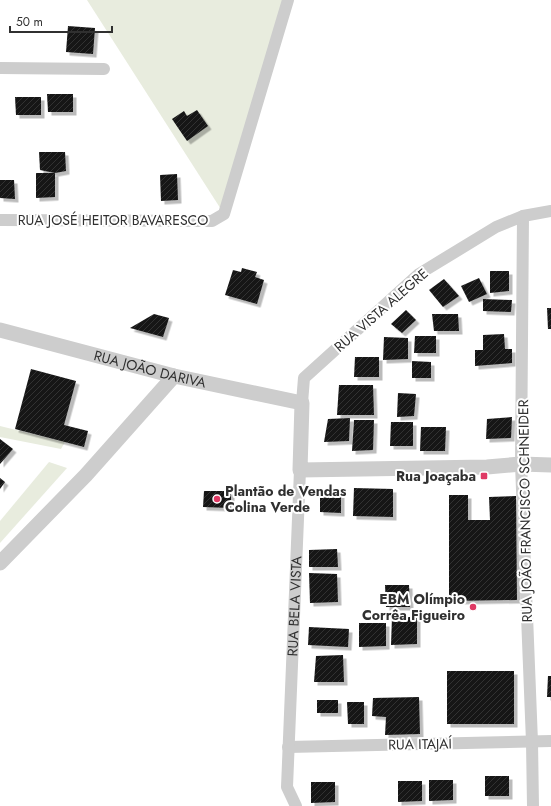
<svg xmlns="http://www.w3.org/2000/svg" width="551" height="806" font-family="Jost,sans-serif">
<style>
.green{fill:#e8ecde}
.building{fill:url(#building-hatch);filter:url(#shadow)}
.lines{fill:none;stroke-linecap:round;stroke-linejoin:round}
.minor{stroke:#cdcdcd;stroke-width:12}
.tertiary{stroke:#cdcdcd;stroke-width:15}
.poi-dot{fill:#df3964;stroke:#fff;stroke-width:1.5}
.labels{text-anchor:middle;stroke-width:4;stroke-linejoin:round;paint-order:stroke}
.street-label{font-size:14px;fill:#303030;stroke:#fff}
.poi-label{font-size:14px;font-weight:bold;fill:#303030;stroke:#fff;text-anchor:end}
</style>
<defs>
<pattern id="building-hatch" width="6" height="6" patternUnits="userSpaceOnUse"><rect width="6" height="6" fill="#171717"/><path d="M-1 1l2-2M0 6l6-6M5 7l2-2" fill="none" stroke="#303030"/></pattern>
<filter id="shadow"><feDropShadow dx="3.5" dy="3.5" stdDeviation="0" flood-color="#0004"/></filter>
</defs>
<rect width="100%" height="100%" fill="#fff"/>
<g class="green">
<path d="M87,0H288L224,214Z"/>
<path d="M0,426L65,442L61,449L0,437Z"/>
<path d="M49,462L67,468L0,543V521Z"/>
</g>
<g class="building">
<path d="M68,26L95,28L93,54L66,52Z"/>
<path d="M47,94H73V112H48Z"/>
<path d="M15,97H41V115H16Z"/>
<path d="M197,110L208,126L187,141L172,119L184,111L187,116Z"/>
<path d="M39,152H65L66,171L55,173L40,170Z"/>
<path d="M36,173H55V197L36,198Z"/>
<path d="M177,174L178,200L161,201L160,175Z"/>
<path d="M0,180H14L15,199L0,198Z"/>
<path d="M242,268L257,272L255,277L264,280L257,304L225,295L233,270L241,272Z"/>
<path d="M490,271H509V291L490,293Z"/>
<path d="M479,278L487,294L469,302L461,286Z"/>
<path d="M444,279L459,296L443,307L429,290Z"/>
<path d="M483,299L512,300L511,312L483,311Z"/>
<path d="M547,308H551V329H548Z"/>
<path d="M406,310L416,320L402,333L391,324Z"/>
<path d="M154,314L169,318L163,337L130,328Z"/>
<path d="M432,314H458L459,331H434Z"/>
<path d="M504,334L505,349H512V363L475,366V350H483V335Z"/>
<path d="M415,336H436V353H414Z"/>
<path d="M384,337L408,338V359L383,360Z"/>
<path d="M355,357H379V377H354Z"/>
<path d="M412,361L431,362V378H412Z"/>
<path d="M31,369L76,381L64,425L88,431L84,447L15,429Z"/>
<path d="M339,385H373L374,415H337Z"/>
<path d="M398,393L416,394L414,416L397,417Z"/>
<path d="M512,417L511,438L486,439L487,419Z"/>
<path d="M350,418L349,441L324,442L328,419Z"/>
<path d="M354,420H374L373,450L352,451Z"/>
<path d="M391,422H413V446H390Z"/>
<path d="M421,427H446L445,451H420Z"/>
<path d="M0,439L13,449L0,464Z"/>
<path d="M0,478L5,482L0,489Z"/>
<path d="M354,488L393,489V517L353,516Z"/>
<path d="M320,490L341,491V513L320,512Z"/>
<path d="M204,491H231V508L203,507Z"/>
<path d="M449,495H468V520H490L489,497L516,496L517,600L449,601Z"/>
<path d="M337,549L338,567H309V550Z"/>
<path d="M309,573L337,574L338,602L310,603Z"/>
<path d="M385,585H409L410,607H386Z"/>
<path d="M392,617H417V644L391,645Z"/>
<path d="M359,623H386V646L359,647Z"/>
<path d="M309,627L349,629L348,647L308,645Z"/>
<path d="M343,655L344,682H314L316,656Z"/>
<rect x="447" y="671" width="67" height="53"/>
<path d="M548,676H551V697H547Z"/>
<path d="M419,697L420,734L385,735L386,717L372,716L373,698Z"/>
<rect x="317" y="700" width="21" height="13"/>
<path d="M347,702H364V724H348Z"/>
<rect x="485" y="776" width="24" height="20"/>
<path d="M429,780H453V800L429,801Z"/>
<path d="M398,781H422V801L398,802Z"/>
<path d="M311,782H335V802L311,803Z"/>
</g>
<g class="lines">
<g class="minor">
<path d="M0,68L104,69"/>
<path d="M523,216L521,464L532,742L533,806"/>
<path d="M0,220L212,221L224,214L288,0"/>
<path d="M302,403L304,378L419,274L496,227L523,216L551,211"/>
<path d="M288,747L551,741"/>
<path id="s1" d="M296,806L287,787L300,470"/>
</g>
<g class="tertiary">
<path id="s2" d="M0,330L174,376L302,403L300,470L487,467L521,464L551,465"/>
<path d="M0,563L86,475L174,376"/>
</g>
</g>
<g class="poi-dot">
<rect x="480" y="472" width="8" height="8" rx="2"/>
<circle cx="217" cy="499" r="4"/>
<circle cx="473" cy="607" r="4"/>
</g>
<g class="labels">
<g class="street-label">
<text x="113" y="225">RUA JOSÉ HEITOR BAVARESCO</text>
<text transform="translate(381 310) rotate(-41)" y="5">RUA VISTA ALEGRE</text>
<text dy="5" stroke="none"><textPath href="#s2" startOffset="155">RUA JOÃO DARIVA</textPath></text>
<text transform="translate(525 511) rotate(-91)" y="5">RUA JOÃO FRANCISCO SCHNEIDER</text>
<text dy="5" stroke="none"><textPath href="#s1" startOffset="202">RUA BELA VISTA</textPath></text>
<text transform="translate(420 744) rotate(-1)" y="5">RUA ITAJAÍ</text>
</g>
<g class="poi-label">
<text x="476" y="481">Rua Joaçaba</text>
<text x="225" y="496" text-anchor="start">Plantão de Vendas<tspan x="225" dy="16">Colina Verde</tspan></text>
<text x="465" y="604">EBM Olímpio<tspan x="465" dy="16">Corrêa Figueiro</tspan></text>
</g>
</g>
<path d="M10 26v6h102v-6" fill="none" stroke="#303030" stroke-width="2"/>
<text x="16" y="26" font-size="12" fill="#303030" stroke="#ffffff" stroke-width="3" paint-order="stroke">50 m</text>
</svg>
